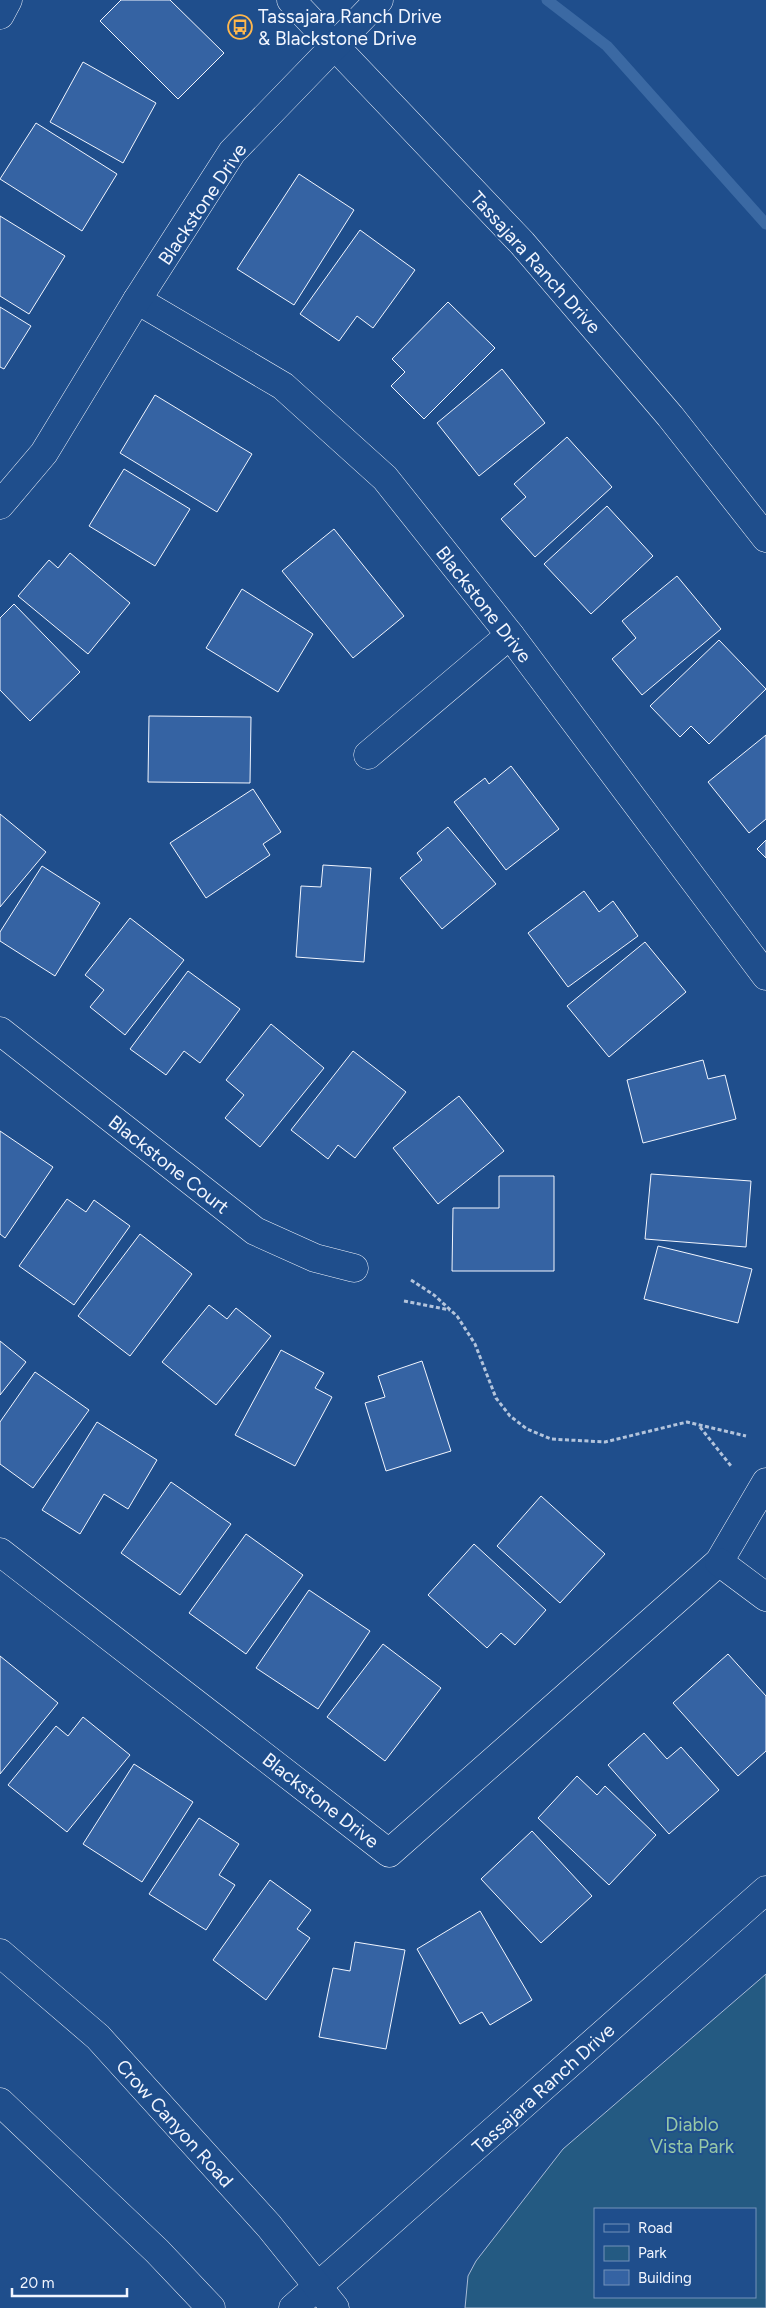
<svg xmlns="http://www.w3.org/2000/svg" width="766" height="2308" font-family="Figtree,sans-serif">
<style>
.green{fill:#245a82;stroke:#a8bbd7;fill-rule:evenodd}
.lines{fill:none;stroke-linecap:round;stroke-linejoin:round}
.stream{stroke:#3b69a3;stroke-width:11}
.building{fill:#3563a3;stroke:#f2f6ff}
.minor-casing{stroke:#f2f6ff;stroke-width:29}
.major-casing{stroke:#f2f6ff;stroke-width:29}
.path{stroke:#b3c4dc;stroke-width:3;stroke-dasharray:4 2.5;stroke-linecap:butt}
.minor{stroke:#1f4e8c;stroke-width:28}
.major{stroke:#1f4e8c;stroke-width:28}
.labels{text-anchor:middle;stroke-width:4;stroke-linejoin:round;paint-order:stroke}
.poi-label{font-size:19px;fill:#f2f6ff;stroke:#1f4e8c;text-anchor:start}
.street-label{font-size:19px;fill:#f2f6ff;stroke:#1f4e8c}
.park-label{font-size:19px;fill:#97c8a6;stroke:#1f4e8c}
</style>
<rect width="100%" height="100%" fill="#1f4e8c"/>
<path class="green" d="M766,1974V2308H465L468,2276L476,2261L563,2149ZM755,2209V2297H595V2209Z"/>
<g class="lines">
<path class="stream" d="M547,0L607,46L766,224"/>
</g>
<g class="building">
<path d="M121,0H170L224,53L178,99L100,21Z"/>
<path d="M83,62L156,103L123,163L50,122Z"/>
<path d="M36,123L117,174L82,231L0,179Z"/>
<path d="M299,174L354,210L294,305L237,269Z"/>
<path d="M0,216L65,256L29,314L0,296Z"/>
<path d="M360,230L415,270L373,328L357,316L339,341L300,314Z"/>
<path d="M448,302L495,348L424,419L391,386L405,372L392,359Z"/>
<path d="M0,307L31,326L4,369L0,367Z"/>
<path d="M502,369L545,423L479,476L437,423Z"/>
<path d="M155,395L252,454L217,512L120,453Z"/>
<path d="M567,437L612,487L535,557L501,519L526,497L514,484Z"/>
<path d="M124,469L190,509L155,566L89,526Z"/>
<path d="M607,506L653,556L591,614L544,564Z"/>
<path d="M334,529L404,616L353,658L282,571Z"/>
<path d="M70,553L130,603L88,654L18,596L49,560L58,568Z"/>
<path d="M677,576L721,629L642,695L612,659L636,638L622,621Z"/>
<path d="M242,589L313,634L278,692L206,648Z"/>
<path d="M14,604L80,672L30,721L0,690V618Z"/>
<path d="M719,640L766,689L709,744L691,726L680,737L650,706Z"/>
<path d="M149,716L251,717L250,783L148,782Z"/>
<path d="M766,735V819L749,833L708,782Z"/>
<path d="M511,766L559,829L506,870L454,802L485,778L489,784Z"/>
<path d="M253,789L281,832L263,844L270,855L206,898L170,843Z"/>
<path d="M0,814L46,852L0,907Z"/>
<path d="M448,827L496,884L442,929L400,878L422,860L417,853Z"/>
<path d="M766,840V858L757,849Z"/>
<path d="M323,865L371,868L364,962L296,957L301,886L321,887Z"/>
<path d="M42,866L100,903L55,976L0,941V932Z"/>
<path d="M584,891L599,912L613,901L638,936L568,987L528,933Z"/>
<path d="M130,918L184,960L125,1035L90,1007L104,990L85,975Z"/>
<path d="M645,942L686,992L609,1057L567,1006Z"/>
<path d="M188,971L240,1009L200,1063L184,1051L166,1075L130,1049Z"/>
<path d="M271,1024L324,1068L260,1147L225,1118L244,1095L226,1080Z"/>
<path d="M353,1051L406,1092L355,1158L338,1145L328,1159L291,1130Z"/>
<path d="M703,1060L708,1079L725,1075L736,1119L643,1143L627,1080Z"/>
<path d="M459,1096L504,1151L438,1204L393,1148Z"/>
<path d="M0,1131L53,1167L5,1238L0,1234Z"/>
<path d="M651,1174L751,1181L746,1247L645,1239Z"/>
<path d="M499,1176H554V1271H452L453,1208H499Z"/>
<path d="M67,1199L86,1212L94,1200L130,1226L74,1305L19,1266Z"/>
<path d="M140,1234L192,1274L130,1356L78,1316Z"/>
<path d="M658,1246L752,1269L738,1323L644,1299Z"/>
<path d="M209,1305L227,1319L236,1308L271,1336L216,1405L162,1362Z"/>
<path d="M0,1341L26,1362L0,1395Z"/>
<path d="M281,1350L324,1373L315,1388L332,1397L295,1466L235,1435Z"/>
<path d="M422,1361L451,1451L386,1471L365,1403L385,1397L378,1376Z"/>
<path d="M35,1372L89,1410L33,1488L0,1464V1422Z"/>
<path d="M97,1422L157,1460L128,1509L104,1494L80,1534L42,1510Z"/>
<path d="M171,1482L231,1524L180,1595L121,1553Z"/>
<path d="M541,1496L605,1554L560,1603L497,1546Z"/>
<path d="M246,1534L303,1575L246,1654L189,1613Z"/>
<path d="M474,1544L546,1610L515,1645L501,1633L487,1648L428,1595Z"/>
<path d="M309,1590L370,1631L318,1709L256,1668Z"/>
<path d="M383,1644L441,1688L385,1761L327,1717Z"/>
<path d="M728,1654L766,1696V1751L738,1776L673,1703Z"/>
<path d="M0,1656L58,1703L0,1774Z"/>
<path d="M83,1717L130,1755L67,1832L8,1785L56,1726L68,1736Z"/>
<path d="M644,1733L667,1759L681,1747L719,1790L669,1834L608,1765Z"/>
<path d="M134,1764L193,1802L142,1882L83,1844Z"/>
<path d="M577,1776L597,1795L605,1786L656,1835L609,1885L538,1818Z"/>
<path d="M199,1818L239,1844L219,1875L235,1885L206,1930L149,1894Z"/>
<path d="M532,1831L592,1896L541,1943L481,1879Z"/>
<path d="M270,1880L311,1910L297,1929L310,1938L266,2000L213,1960Z"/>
<path d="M480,1911L532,2000L490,2025L482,2012L460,2024L417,1949Z"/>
<path d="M355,1942L405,1950L386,2049L319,2037L333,1968L350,1971Z"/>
</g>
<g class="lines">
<g class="minor-casing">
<g id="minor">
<path d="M291,0L522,243L670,416L766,538"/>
<path d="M0,15L8,0"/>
<path d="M137,300L283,386L385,478L510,635L766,976"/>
<path d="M0,505L44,453L137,300L232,152L379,0"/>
<path d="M368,755L510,635"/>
<path d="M0,1031L255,1231L315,1258L354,1268"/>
<path d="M0,1552L389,1853L719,1562L766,1482"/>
<path d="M719,1562L766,1597"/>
<path d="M293,2308L766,1890"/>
</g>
</g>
<g class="major-casing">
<g id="major">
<path d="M0,1953L98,2037L269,2226L335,2308"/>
<path d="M0,2102L157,2251L211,2308"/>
</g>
</g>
<g class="path">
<path d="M411,1280L434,1295L457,1316L475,1344L496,1398L510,1416L527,1429L551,1439L605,1442L687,1422L746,1436"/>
<path d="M404,1301L450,1310"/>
<path d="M700,1427L731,1466"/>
</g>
<use href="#minor" class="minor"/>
<use href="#major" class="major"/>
</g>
<defs>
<g id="bus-ring" transform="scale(1.25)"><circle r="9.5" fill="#1f4e8c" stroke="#ffb74d" stroke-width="1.5"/><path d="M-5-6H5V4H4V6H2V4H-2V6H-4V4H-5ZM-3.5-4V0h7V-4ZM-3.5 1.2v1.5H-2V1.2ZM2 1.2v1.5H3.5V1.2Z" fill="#ffb74d"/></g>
</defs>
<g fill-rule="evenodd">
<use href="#bus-ring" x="240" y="27"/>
</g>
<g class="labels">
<g class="poi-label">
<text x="258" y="23">Tassajara Ranch Drive<tspan x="258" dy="22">&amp; Blackstone Drive</tspan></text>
</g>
<g class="street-label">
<text transform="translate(202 204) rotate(-56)" y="7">Blackstone Drive</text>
<text transform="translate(536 262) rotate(48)" y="7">Tassajara Ranch Drive</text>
<text transform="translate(484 604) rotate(52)" y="7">Blackstone Drive</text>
<text transform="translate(169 1164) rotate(38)" y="7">Blackstone Court</text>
<text transform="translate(321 1800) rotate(38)" y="7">Blackstone Drive</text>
<text transform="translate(543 2088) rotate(-42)" y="7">Tassajara Ranch Drive</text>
<text transform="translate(175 2123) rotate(48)" y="7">Crow Canyon Road</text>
</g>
<g class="park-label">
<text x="692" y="2131">Diablo<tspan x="692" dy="22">Vista Park</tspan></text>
</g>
</g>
<rect x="594" y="2208" width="162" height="90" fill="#1f4e8c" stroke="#7391ba"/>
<rect x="604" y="2224" width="25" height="8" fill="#1f4e8c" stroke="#7391ba"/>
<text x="638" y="2233" font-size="15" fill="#f2f6ff">Road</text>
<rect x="604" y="2246" width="25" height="15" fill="#245a82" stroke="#7391ba"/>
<text x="638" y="2258" font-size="15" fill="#f2f6ff">Park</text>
<rect x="604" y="2270" width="25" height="15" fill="#3563a3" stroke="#7391ba"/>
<text x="638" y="2283" font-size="15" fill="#f2f6ff">Building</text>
<path d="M12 2288v8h115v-8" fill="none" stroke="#f2f6ff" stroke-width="2.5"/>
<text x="20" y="2288" font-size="15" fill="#f2f6ff" stroke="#1f4e8c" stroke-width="4" paint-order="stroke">20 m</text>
</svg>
